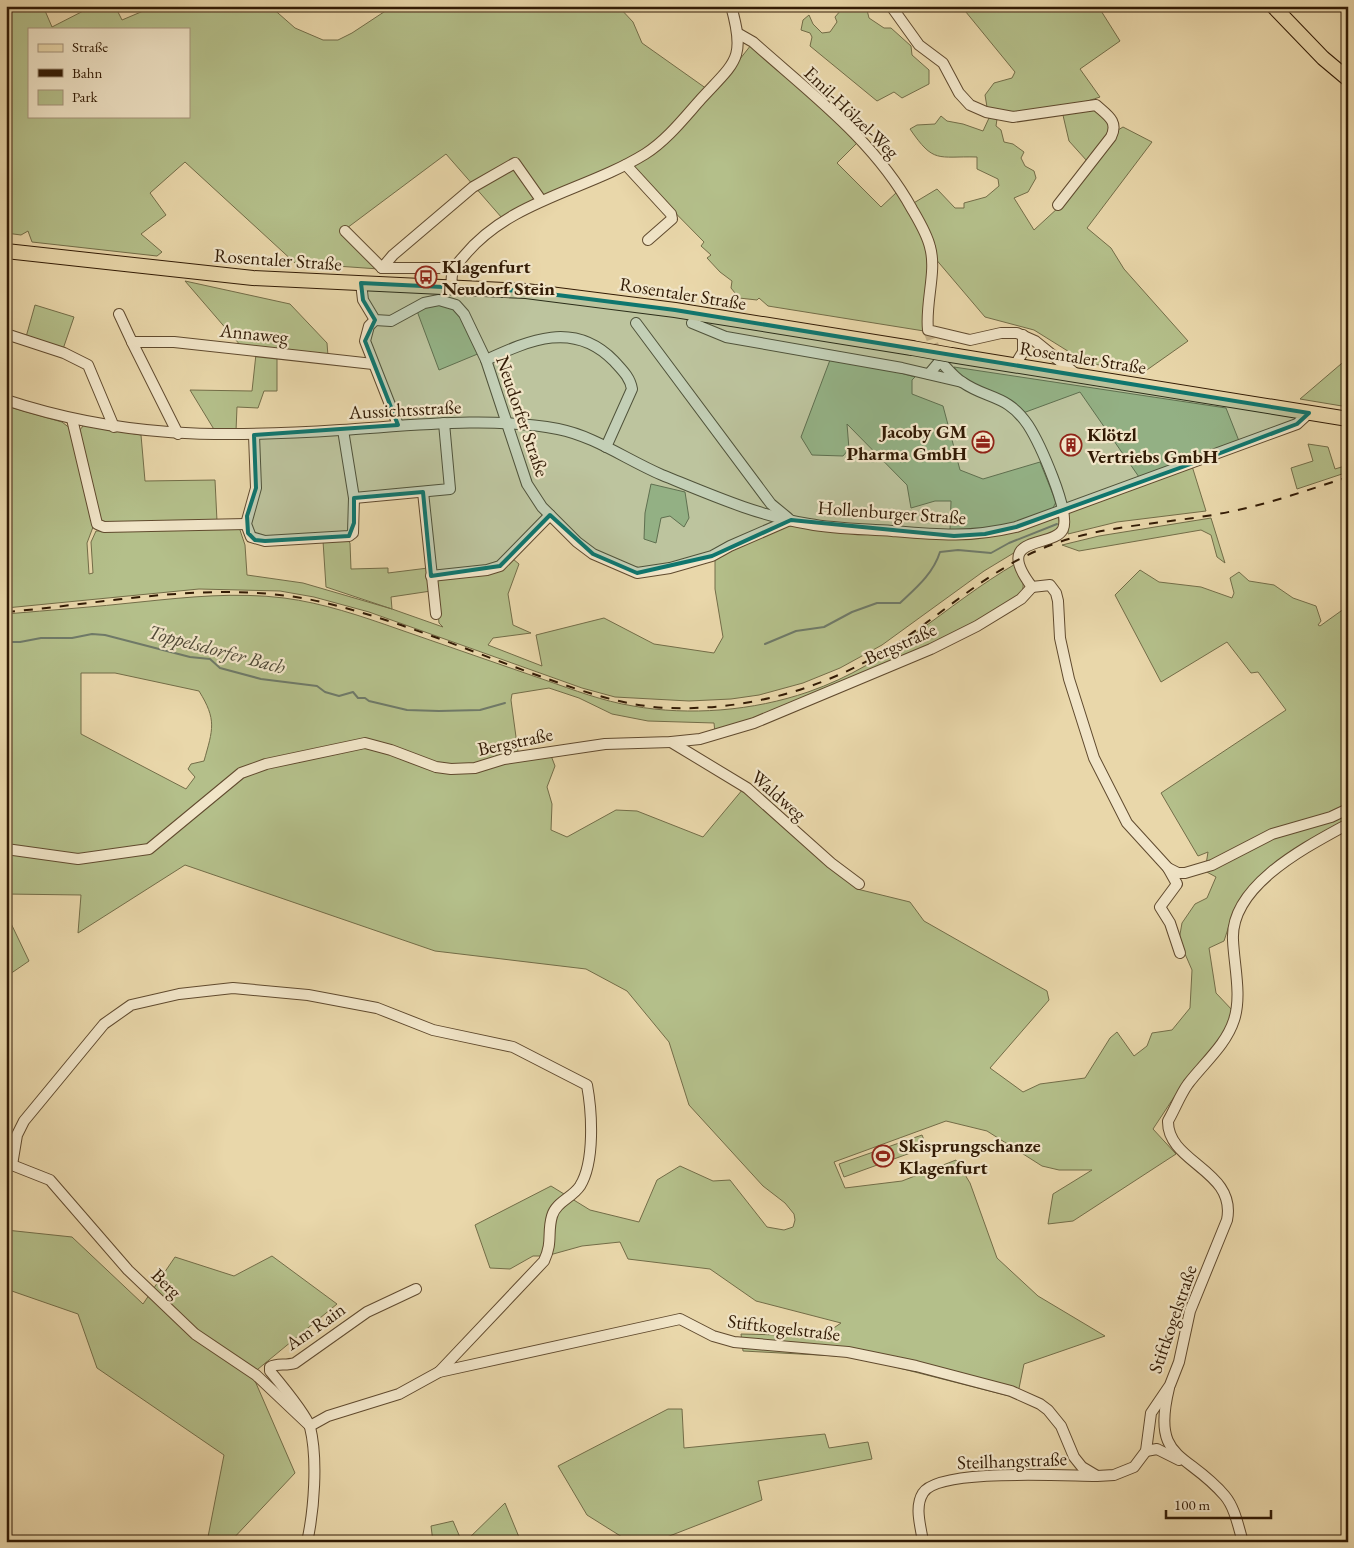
<svg xmlns="http://www.w3.org/2000/svg" width="1354" height="1548" font-family="'EB Garamond',serif">
<style>
.green{fill:#b4bf8a;stroke:#736d48;fill-rule:evenodd}
.lines{fill:none;stroke-linecap:round;stroke-linejoin:round}
.stream{stroke:#6f7a69;stroke-width:2}
.minor-tunnel{stroke:#c4b189;stroke-width:10;stroke-dasharray:10 5;stroke-linecap:butt}
.minor-casing{stroke:#604a2e;stroke-width:12}
.major-casing{stroke:#321b05;stroke-width:16}
.minor{stroke:#f1e5c8;stroke-width:10}
.major{stroke:#e9d7aa;stroke-width:14}
.rail{stroke:#321b05;stroke-width:2;stroke-dasharray:9 9;stroke-linecap:butt}
.major-bridge-casing{stroke:#321b05;stroke-width:16;stroke-linecap:butt}
.major-bridge{stroke:#e9d7aa;stroke-width:14}
.marked{fill:#0f766e;fill-opacity:0.2;stroke:#0f766e;stroke-width:4;stroke-linejoin:round}
.labels{text-anchor:middle;stroke-width:4.5;stroke-linejoin:round;paint-order:stroke}
.street-label{font-size:19px;fill:#321b05;stroke:#f1e5c8}
.poi-label{font-size:19px;font-weight:bold;fill:#321b05;stroke:#f1e5c8;text-anchor:start}
.water-label{font-size:20px;font-style:italic;fill:#504a37;stroke:#f1e5c8}
</style>
<rect width="100%" height="100%" fill="#e9d7aa"/>
<filter id="stains"><feTurbulence type="fractalNoise" baseFrequency=".004" numOctaves="4"/><feColorMatrix values="0 0 0 0 .2 0 0 0 0 .09 0 0 0 0 .02 0 0 0 .5 -.17"/></filter>
<radialGradient id="worn" r=".72"><stop offset=".6" stop-color="#630" stop-opacity="0"/><stop offset="1" stop-color="#630" stop-opacity=".3"/></radialGradient>
<g class="green">
<path d="M6,6H43L52,27L93,6H115L122,20L155,6H270L295,28L323,40H338L352,33L393,6H618L633,22L642,43L707,89L646,150L502,218L446,154L343,231L379,269L322,265L307,269L295,263L185,162L150,193L166,215L141,234L162,252L157,256L32,242L28,231L21,235L6,233V152H8L10,145L6,142ZM29,29H189V116H29Z"/>
<path d="M838,6H866L869,18L884,28H891L911,46L912,55L929,70V84L902,98L894,92L877,101L810,46L812,37L810,33L801,30L803,20L809,15L813,24L822,33L830,32L837,22L835,17L841,10Z"/>
<path d="M961,6H1098L1120,41L1080,69L1100,97C1071,107 1016,120 987,107L985,95L994,83L1012,78L1015,72Z"/>
<path d="M751,45L858,142L837,163L881,207L897,192C908,210 925,232 928,254C931,279 921,305 924,331L768,306L759,298L757,300L739,298L731,288L732,281L720,272L707,258L711,255L701,246L704,242L637,174L633,165L714,92Z"/>
<path d="M1096,109L1112,127L1087,161L1069,141L1062,111Z"/>
<path d="M941,116L947,121L963,124L983,131L989,118L997,119L996,126L1001,130L1004,142L1013,144L1024,152L1021,158L1025,166L1034,171L1036,178L1028,192L1014,198L1034,230L1059,207L1118,130L1123,127L1152,142L1087,228L1111,248L1124,269L1188,341L1144,372L1087,363L1034,330L985,317L934,257L912,204L937,189L955,208H964V203L986,197L999,186L998,179L977,169V157C937,156 934,164 910,129L917,125L935,124Z"/>
<path d="M185,281L290,304L327,343L328,356L241,346Z"/>
<path d="M442,303C464,312 470,332 480,353L439,370L417,311L430,304Z"/>
<path d="M35,305L74,317L63,349L26,337Z"/>
<path d="M256,354L277,356V391H264L258,408L237,407L236,431H215L190,390L252,391Z"/>
<path d="M1348,358V407L1300,399Z"/>
<path d="M830,360L890,370L915,377L912,380V394L943,406L960,470L983,479L1040,462L1056,502L1052,510C1013,525 993,531 950,531L951,501H935L911,508L907,485L847,424L849,449L843,456L812,455L801,437Z"/>
<path d="M954,367L1226,408L1239,441L1139,477L1080,392L1023,413L1006,398L962,378Z"/>
<path d="M6,406L62,422L71,429L93,527L87,543L89,574L93,573L91,542L96,531L239,527L245,545L247,575L303,583L392,609L326,587L323,541L347,539L350,543L351,569L388,568V573L428,568L431,591L391,597L392,609L443,627L439,623L435,583L437,578L513,559L519,564L508,594L513,625L531,633L493,638L488,645L542,666L536,635L604,618L654,644L714,653L723,637L715,589V559L783,525L917,538L952,539L1053,517H1059L1061,521L1058,532L1020,544L1017,551L984,571L882,645L840,668L803,683L759,695L731,699L689,701L615,697L582,688L369,612L314,597L280,591L199,589L6,608Z"/>
<path d="M84,425L141,435L145,481L215,480L217,521L104,523L98,516L78,432Z"/>
<path d="M1308,444L1328,447L1335,469L1348,465V472L1297,489L1291,468L1313,461Z"/>
<path d="M1192,466L1206,511L1117,522L1068,534V515L1072,510Z"/>
<path d="M651,484L685,492L689,518L684,527L670,516L661,518L656,543L644,539L645,513Z"/>
<path d="M1211,518L1225,563L1217,557L1211,535L1201,530L1079,551L1062,545L1099,536Z"/>
<path d="M1017,563C1021,576 1028,587 1018,599L932,646L754,720L715,733L714,723L648,721L612,714L579,698L549,688L512,694L511,700L519,759L550,753L555,766L547,787L552,804L551,830L567,837L616,810L637,811L703,837L743,789L857,889L910,902L924,921L1047,991L1049,1000L990,1068L1023,1092L1040,1084L1085,1078L1110,1038L1117,1032L1134,1056L1147,1046L1152,1033L1172,1030L1190,1008L1192,970L1179,940L1182,923L1195,904L1207,898L1216,877L1205,871L1208,852L1198,856L1161,793L1286,710L1258,672L1251,673L1227,642L1161,682L1115,595L1140,570L1159,582L1201,587L1232,598L1234,593L1230,578L1239,572L1249,581L1274,585L1293,598L1316,606L1321,621L1318,625L1320,626L1348,606V819L1288,854L1235,907L1224,941L1209,948L1216,993L1233,1011L1224,1035L1184,1082L1153,1129L1176,1154L1073,1221L1048,1224L1053,1194L1092,1170H1059L1042,1166L987,1131L946,1121L834,1162L845,1188L902,1181L956,1160L970,1183L997,1258L1038,1296L1105,1336L1024,1364L1017,1398L856,1357L743,1351L741,1334L822,1336L841,1323L756,1301L710,1269L628,1259L620,1242L582,1246L546,1256H533L510,1269L490,1268L475,1225L551,1186L590,1210L639,1222L657,1180L680,1166L713,1181L730,1180L767,1227L784,1230L793,1227L795,1220L794,1214L785,1203L763,1186L689,1105L669,1042L627,991L586,969L435,951L185,865L78,933L81,895L6,894V614C51,610 95,607 140,602C188,597 236,592 284,598C323,603 361,616 398,629C447,646 496,663 545,680C574,690 602,701 633,706C689,716 753,711 808,692C892,663 943,606 1017,563ZM81,673H115L199,691C217,720 213,729 204,761L191,764L188,769L195,777L186,789L81,734Z"/>
<path d="M6,913L29,961L10,974L11,1008L6,1007Z"/>
<path d="M922,1135L927,1147L844,1177L839,1164Z"/>
<path d="M6,1230L72,1237L143,1304L175,1257L234,1276L272,1256L337,1304L252,1374L295,1473L230,1542H207L224,1455L97,1368L78,1314L6,1289Z"/>
<path d="M668,1409H682L684,1448L825,1434L829,1448L868,1442L872,1459L758,1481L762,1500L654,1542H630L587,1515L558,1466Z"/>
<path d="M505,1503L521,1542H465Z"/>
<path d="M453,1521L462,1542H433L431,1526Z"/>
</g>
<g class="lines">
<g class="stream">
<path d="M6,642H20L41,638H72L92,634L105,635L190,657L210,659L220,668L261,679L317,686L325,692L339,696L353,692L358,698H365L369,701L407,710L439,711L480,710L505,703"/>
<path d="M765,644L796,631L824,627L852,612L877,603H900C916,588 933,574 940,552L958,550L991,553L1009,543L1057,524"/>
</g>
<path class="minor-tunnel" d="M928,330L938,357"/>
<g class="minor-casing">
<g id="minor">
<path d="M891,6L919,45L943,63L959,93L970,105L986,112L1013,117L1096,105C1107,115 1119,121 1111,137L1058,205"/>
<path d="M739,34L753,42C810,93 874,140 912,209C919,221 927,234 930,247C937,271 925,303 928,330L970,340L1001,333H1017L1035,341L1077,375"/>
<path d="M626,165L671,214L672,219L648,240"/>
<path d="M345,231L382,268"/>
<path d="M382,268L393,255L473,187L515,163L541,200"/>
<path d="M382,268H455"/>
<path d="M361,283L363,300L375,320L391,321L424,303L439,300L456,305L464,314L486,360L527,484L542,507L577,542L593,554L637,573L670,568L712,556L730,546L790,520"/>
<path d="M451,287C452,282 451,276 453,271C454,266 460,261 464,256C510,200 585,191 645,154C667,140 684,118 701,99C736,61 746,59 731,6"/>
<path d="M119,314L132,342H174L373,364"/>
<path d="M375,320L369,326L365,341L398,425"/>
<path d="M636,323L771,504L788,518"/>
<path d="M692,323L726,337L902,368L962,382"/>
<path d="M6,334L64,353L88,365L114,427"/>
<path d="M132,342L178,434"/>
<path d="M486,360C530,340 574,320 614,361C622,370 630,377 632,389L606,447"/>
<path d="M1015,365L1023,352V335"/>
<path d="M929,374L940,361C947,368 954,377 962,382C988,400 1007,394 1028,425C1039,442 1071,512 1063,529C1054,549 991,533 1032,587L1050,585L1056,593L1058,601L1060,638L1069,679L1094,758L1127,823L1168,868L1178,873H1185L1212,865L1272,834L1331,817L1348,809"/>
<path d="M6,400C121,438 221,438 340,430C407,426 491,416 558,429C594,436 627,460 662,475C709,494 758,516 809,524C836,529 865,529 892,531C939,535 969,538 1016,527L1297,424L1309,413"/>
<path d="M72,419L97,524L104,527L246,524"/>
<path d="M254,435L256,488L246,524L251,537L265,541L349,536L353,533L354,498L343,430"/>
<path d="M423,492L436,614"/>
<path d="M354,498L450,489L444,423"/>
<path d="M431,576L487,570L500,566L550,515"/>
<path d="M671,742L747,788L831,863L859,884"/>
<path d="M6,849L78,859L149,849L241,773L266,764L365,743L391,750L436,767L451,769L475,768L504,759L605,744L671,742L700,739L754,723L931,649L977,626L1021,599L1032,587"/>
<path d="M1168,868L1177,884L1160,907L1170,923L1180,953"/>
<path d="M12,1165L17,1135L24,1121L104,1024L131,1005L179,994L233,988L308,995L377,1008L433,1030L513,1047L587,1085C592,1112 595,1162 580,1186C572,1198 556,1202 552,1216C547,1233 553,1242 544,1261L439,1372"/>
<path d="M12,1165L50,1180L128,1270L195,1334L256,1375L310,1426"/>
<path d="M1169,1388C1151,1462 1187,1451 1225,1496C1235,1508 1238,1526 1243,1542"/>
<path d="M310,1426L328,1416L399,1394L439,1372L680,1319L713,1336L734,1342L848,1352L916,1366L1011,1391L1040,1404L1048,1410L1061,1426L1074,1457L1082,1467L1097,1476L1114,1475L1134,1467L1146,1451L1151,1413L1170,1385L1179,1362L1190,1311L1227,1220C1237,1170 1167,1163 1168,1121C1175,1109 1180,1095 1188,1084C1204,1063 1226,1045 1234,1020C1242,996 1234,965 1233,940C1230,885 1308,846 1348,824"/>
<path d="M1146,1451L1157,1449L1179,1460"/>
<path d="M307,1542C314,1511 318,1459 310,1427C306,1414 280,1383 270,1371V1367C277,1363 286,1366 295,1363L367,1312L416,1289"/>
<path d="M923,1542C921,1527 914,1507 923,1493C938,1468 1065,1476 1096,1476"/>
</g>
</g>
<g class="major-casing">
<g id="major">
<path d="M1273,6L1323,58L1348,79"/>
<path d="M6,251L253,278L526,291L675,310L912,348"/>
<path d="M951,355L1348,419"/>
</g>
</g>
<use href="#minor" class="minor"/>
<use href="#major" class="major"/>
<path class="rail" d="M6,612C113,603 224,577 330,604C399,621 465,649 531,673C576,689 621,706 668,708C755,711 837,685 908,636C955,603 997,565 1051,545C1104,525 1163,524 1218,514C1263,506 1305,491 1348,477"/>
<g class="major-bridge-casing">
<path id="major-bridge" d="M912,348L951,355"/>
</g>
<use href="#major-bridge" class="major-bridge"/>
</g>
<path class="marked" d="M361,283L526,291L675,310L1309,413L1297,424L1210,457L1016,527L985,534L954,536L791,520L712,556L637,573L593,554L550,515L500,566L431,576L423,492L354,498V523L349,536L265,541L255,540L248,533L247,516L256,488L254,435L398,425L365,341L375,320L363,300Z"/>
<defs>
<g id="bus-ring" transform="scale(1.125)"><circle r="9.5" fill="#f1e5c8" stroke="#8f2418" stroke-width="1.5"/><path d="M-5-6H5V4H4V6H2V4H-2V6H-4V4H-5ZM-3.5-4V0h7V-4ZM-3.5 1.2v1.5H-2V1.2ZM2 1.2v1.5H3.5V1.2Z" fill="#8f2418"/></g>
<g id="office-ring" transform="scale(1.125)"><circle r="9.5" fill="#f1e5c8" stroke="#8f2418" stroke-width="1.5"/><path d="M-6-3h4V-5.5h4V-3h4V5H-6ZM-1-4.5V-3h2v-1.5ZM-6 0V1H6V0Z" fill="#8f2418"/></g>
<g id="building-ring" transform="scale(1.125)"><circle r="9.5" fill="#f1e5c8" stroke="#8f2418" stroke-width="1.5"/><path d="M-4-6H4V6H1V3H-1V6H-4ZM-2.5-4.3h1.7v1.8h-1.7ZM.8-4.3h1.7v1.8H.8ZM-2.5-1h1.7V.8h-1.7ZM.8-1h1.7V.8H.8Z" fill="#8f2418"/></g>
<g id="stadium-ring" transform="scale(1.125)"><circle r="9.5" fill="#f1e5c8" stroke="#8f2418" stroke-width="1.5"/><path d="M0-5a6.5 5 0 1 0 0 10a6.5 5 0 1 0 0-10ZM-3.5-1.8h7v3.6h-7Z" fill="#8f2418"/></g>
</defs>
<g fill-rule="evenodd">
<use href="#bus-ring" x="426" y="277"/>
<use href="#office-ring" x="983" y="442"/>
<use href="#building-ring" x="1071" y="445"/>
<use href="#stadium-ring" x="883" y="1156"/>
</g>
<g class="labels">
<g class="street-label">
<text transform="translate(852 112) rotate(44)" y="7">Emil-Hölzel-Weg</text>
<text transform="translate(278 259) rotate(4)" y="7">Rosentaler Straße</text>
<text transform="translate(683 293) rotate(9)" y="7">Rosentaler Straße</text>
<text transform="translate(254 333) rotate(6)" y="7">Annaweg</text>
<text transform="translate(1083 357) rotate(9)" y="7">Rosentaler Straße</text>
<text transform="translate(405 409) rotate(-3)" y="7">Aussichtsstraße</text>
<text transform="translate(523 416) rotate(71)" y="7">Neudorfer Straße</text>
<text transform="translate(892 512) rotate(4)" y="7">Hollenburger Straße</text>
<text transform="translate(900 643) rotate(-24)" y="7">Bergstraße</text>
<text transform="translate(515 741) rotate(-12)" y="7">Bergstraße</text>
<text transform="translate(779 795) rotate(41)" y="7">Waldweg</text>
<text transform="translate(167 1283) rotate(44)" y="7">Berg</text>
<text transform="translate(1172 1319) rotate(-71)" y="7">Stiftkogelstraße</text>
<text transform="translate(315 1326) rotate(-35)" y="7">Am Rain</text>
<text transform="translate(784 1327) rotate(7)" y="7">Stiftkogelstraße</text>
<text transform="translate(1012 1460) rotate(-2)" y="7">Steilhangstraße</text>
</g>
<g class="poi-label">
<text x="442" y="273">Klagenfurt<tspan x="442" dy="22">Neudorf Stein</tspan></text>
<text x="967" y="438" text-anchor="end">Jacoby GM<tspan x="967" dy="22">Pharma GmbH</tspan></text>
<text x="1087" y="441">Klötzl<tspan x="1087" dy="22">Vertriebs GmbH</tspan></text>
<text x="899" y="1152">Skisprungschanze<tspan x="899" dy="22">Klagenfurt</tspan></text>
</g>
<g class="water-label">
<text transform="translate(217 649) rotate(15)" y="7">Toppelsdorfer Bach</text>
</g>
</g>
<rect width="1354" height="1548" fill="none" stroke="#e9d7aa" stroke-width="25"/>
<rect x="8" y="8" width="1339" height="1533" fill="none" stroke="#321b05" stroke-width="2.5"/>
<rect x="12" y="12" width="1329" height="1523" fill="none" stroke="#321b05"/>
<rect x="28" y="28" width="162" height="90" fill="#f1e5c8" stroke="#a5947a"/>
<rect x="38" y="44" width="25" height="8" fill="#e9d7aa" stroke="#a5947a"/>
<text x="72" y="52" font-size="15" fill="#321b05">Straße</text>
<rect x="38" y="69" width="25" height="8" fill="#321b05" stroke="#a5947a"/>
<text x="72" y="78" font-size="15" fill="#321b05">Bahn</text>
<rect x="38" y="90" width="25" height="15" fill="#b4bf8a" stroke="#a5947a"/>
<text x="72" y="102" font-size="15" fill="#321b05">Park</text>
<path d="M1166 1510v8h105v-8" fill="none" stroke="#321b05" stroke-width="2.5"/>
<text x="1174" y="1510" font-size="15" fill="#321b05" stroke="#f1e5c8" stroke-width="4" paint-order="stroke">100 m</text>
<rect width="100%" height="100%" filter="url(#stains)"/>
<rect width="100%" height="100%" fill="url(#worn)"/>
</svg>
